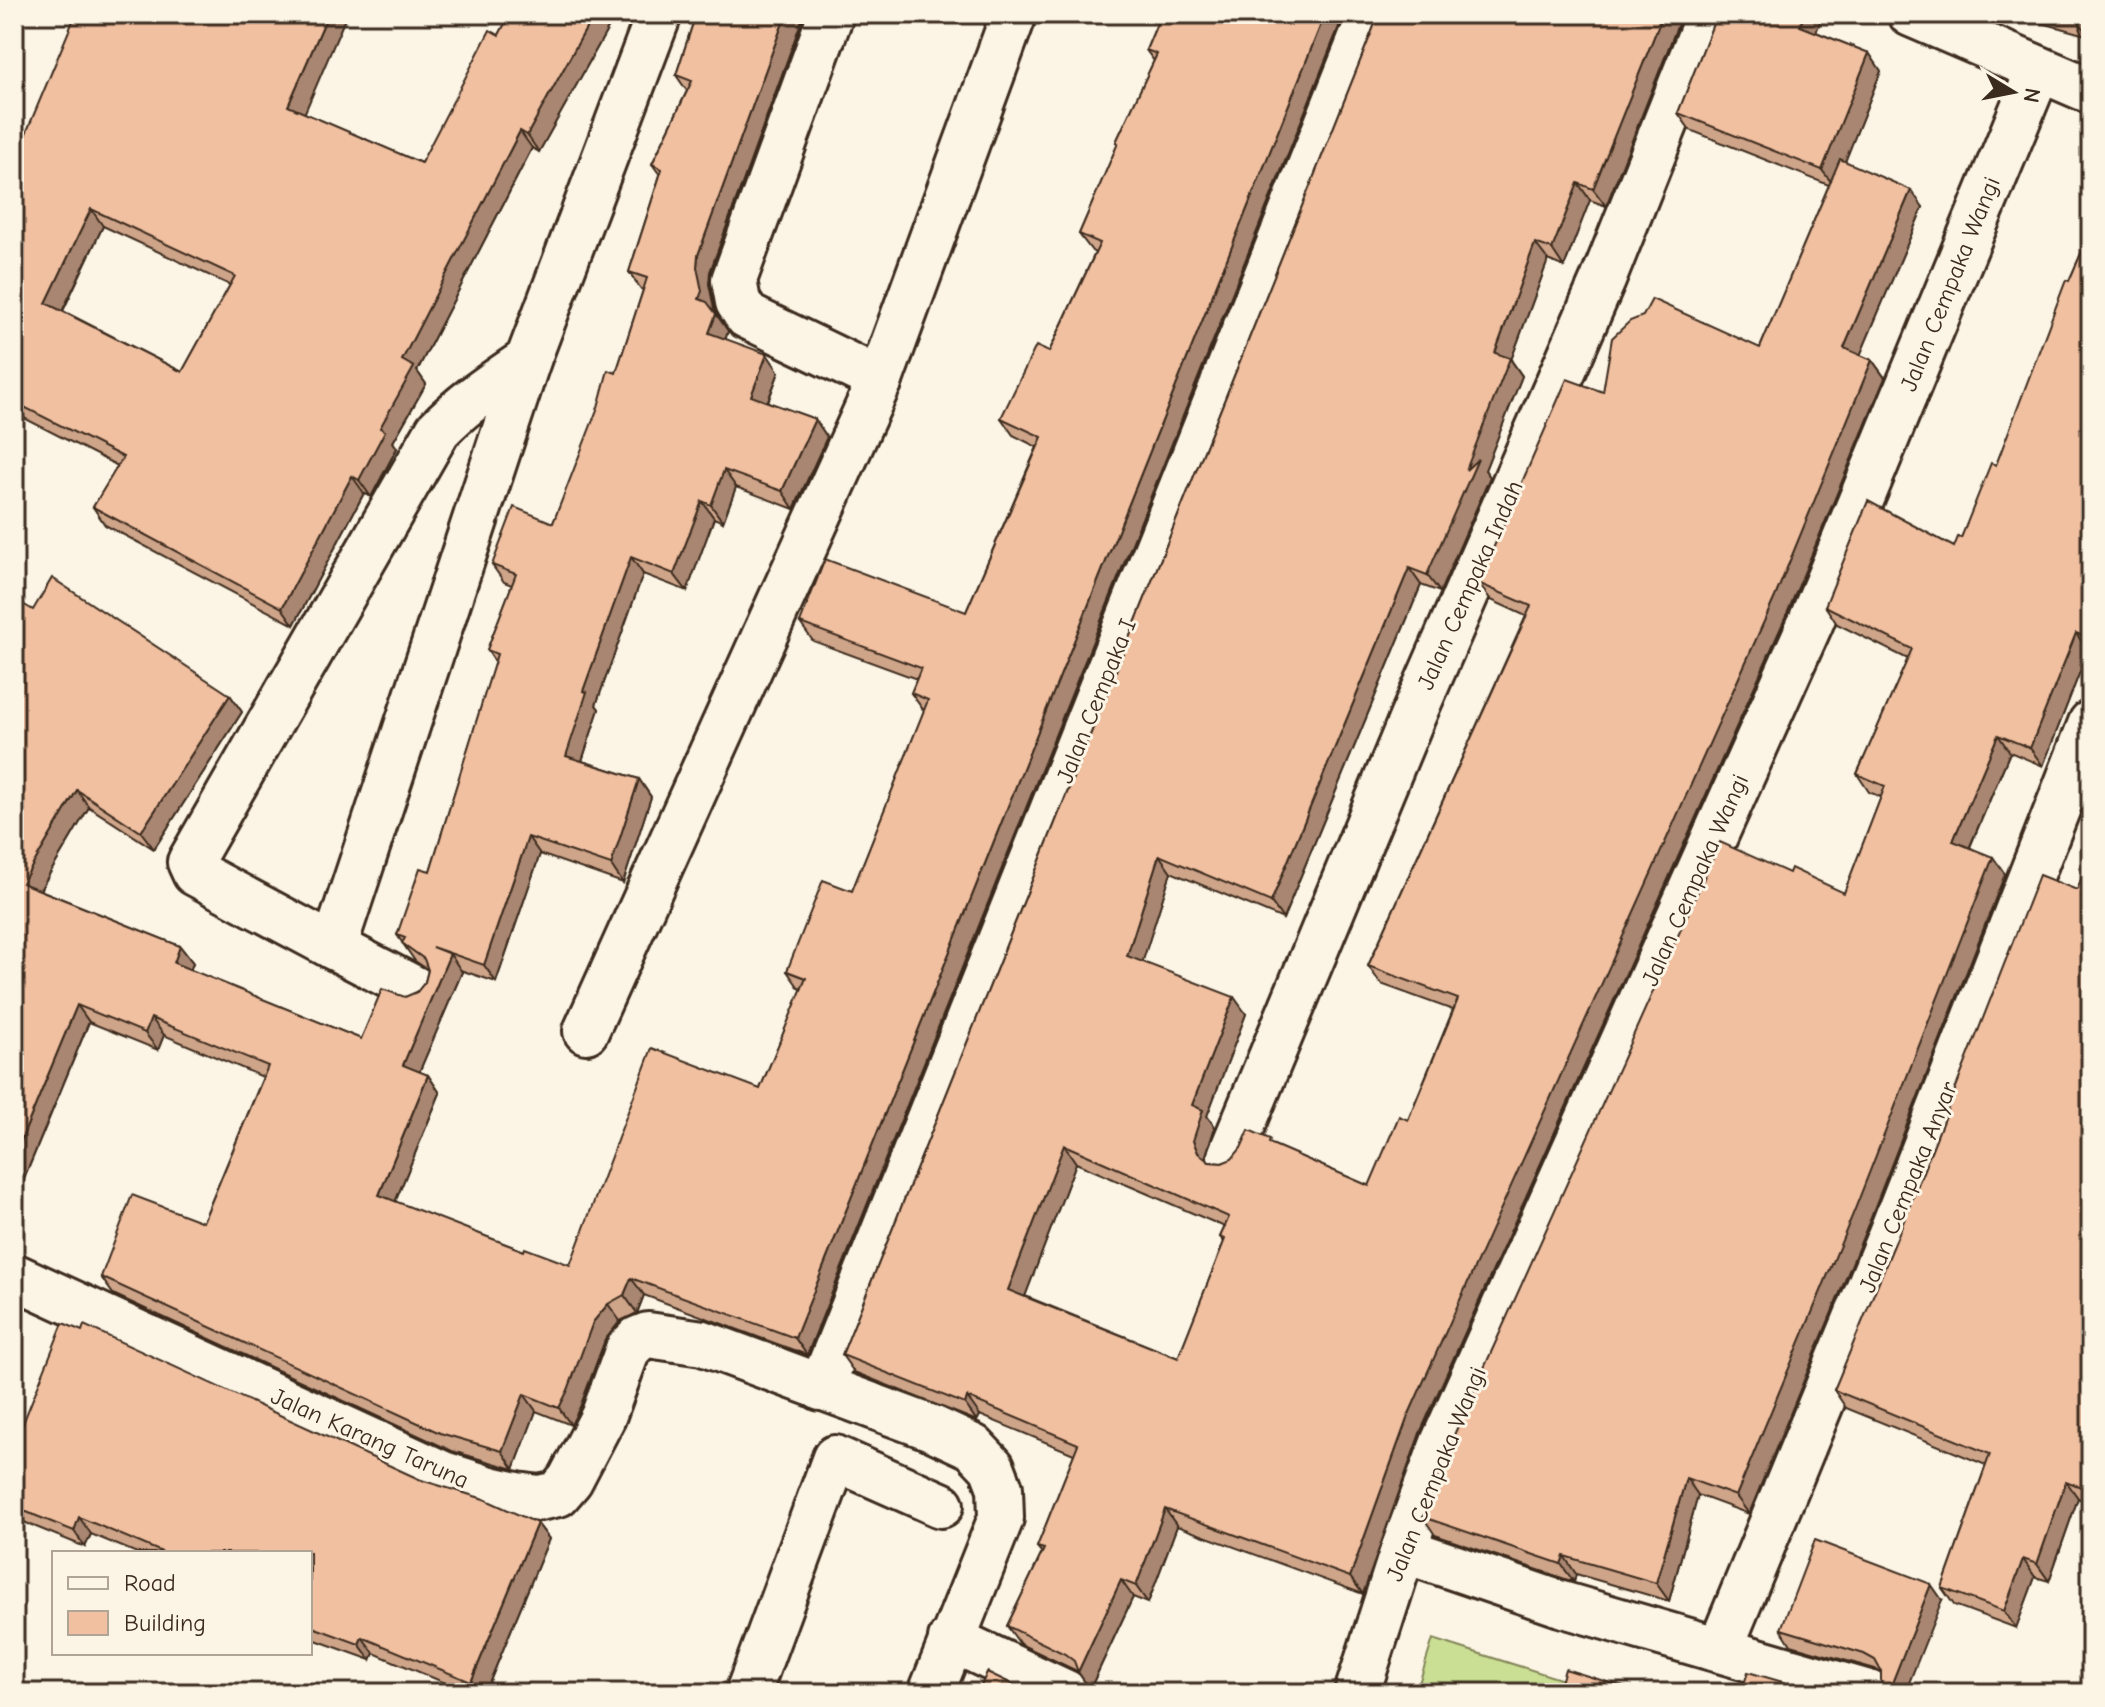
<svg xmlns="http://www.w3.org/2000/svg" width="2105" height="1707" font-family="'Comic Neue',sans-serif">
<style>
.green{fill:#cadf94;stroke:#828459;stroke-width:2}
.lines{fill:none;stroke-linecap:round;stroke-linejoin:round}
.minor-casing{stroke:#3b2a1e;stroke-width:50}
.minor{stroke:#fcf5e5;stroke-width:44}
.wall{fill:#cfa58a;stroke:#3b2a1e;stroke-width:2;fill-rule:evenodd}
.shaded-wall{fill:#a98671;stroke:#3b2a1e;stroke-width:2}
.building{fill:#f1c0a1;stroke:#3b2a1e;stroke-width:2;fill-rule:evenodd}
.labels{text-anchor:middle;stroke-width:6;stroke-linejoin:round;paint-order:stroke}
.street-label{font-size:24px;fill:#3b2a1e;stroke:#fcf5e5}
</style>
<rect width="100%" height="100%" fill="#fcf5e5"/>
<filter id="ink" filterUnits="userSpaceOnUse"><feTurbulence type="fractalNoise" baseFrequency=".0125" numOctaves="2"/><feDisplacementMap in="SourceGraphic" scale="16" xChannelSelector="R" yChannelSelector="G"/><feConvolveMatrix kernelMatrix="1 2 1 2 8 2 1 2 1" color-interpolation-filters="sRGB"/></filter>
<g filter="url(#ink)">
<path class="green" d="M1433,1639L1576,1684L1573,1693H1416Z"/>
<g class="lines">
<g class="minor-casing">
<g id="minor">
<path d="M831,14L734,280L738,302L747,316L880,380"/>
<path d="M1911,14L2091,91"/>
<path d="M334,947L195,873L190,862L438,430C465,402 496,382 528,360"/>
<path d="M415,989L334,947L528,360L659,14"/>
<path d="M586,1031L880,380L1014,14"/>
<path d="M1230,1156L1412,718L1603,280L1709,14"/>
<path d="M14,1276L443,1474L490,1489L517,1495L539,1498L558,1494L570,1480L603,1417L628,1349L638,1339L648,1335L703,1343L932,1428L973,1447L992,1467L1000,1488L1001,1518L931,1693"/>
<path d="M821,1388L1371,14"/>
<path d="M1403,1550L1561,1604L1868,1693"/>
<path d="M951,1639L1066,1693"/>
<path d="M1720,1649L1890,1236L2091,723"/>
<path d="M748,1693L835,1458L941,1505"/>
<path d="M1357,1693L1403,1550L1443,1443L1810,624L2039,69"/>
</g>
</g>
<use href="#minor" class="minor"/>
</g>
<g class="wall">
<path d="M510,14H616L539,152L532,148L417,371L426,384L393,442L397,448L371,497L364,493L294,625L105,525L93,507L118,466L14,413V162L304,113L421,163L499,35ZM103,226L230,285L182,372L63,311Z"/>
<path d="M696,14L710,272L709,284L714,308L713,310L728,331L725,339L779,372L768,402L815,419L827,437L794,509L736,487L723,522L714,518L687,591L643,574L596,705L599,709L582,761L639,779L651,797L623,883L540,854L496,982L460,970L462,972L419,1072L428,1075L440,1093L395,1202L524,1251L570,1265L760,1089L802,989L799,988L787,971L852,891L924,711L911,693L917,679L813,641L800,623L966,612L1037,447L1013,435L1001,418L1049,352L1095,253L1092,251L1079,234L1118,144L1116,142L1154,61L1146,50L1161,14H1344L807,1355L644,1295L637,1313L620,1321L605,1340L580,1407L571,1425L536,1411L514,1469L452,1451L113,1294L101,1277L203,1222L263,1077L164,1035L158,1050L89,1022L14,1203L33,610L230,695L242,712L154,849L89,807L40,890L180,946L193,963L190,970L361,1039L405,997L417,992L425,982L428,970L415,961L397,935L430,871L495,662L487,650L512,585L504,582L492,565L553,523L616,373L643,290L641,289L629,272L660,175L652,164L687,91L676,75Z"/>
<path d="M1379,14H1682L1606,206L1590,200L1564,267L1548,260L1511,360L1522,376L1485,470L1490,477L1440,592L1421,585L1283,919L1171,872L1142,962L1246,1014L1207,1116L1215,1127L1205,1158L1209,1162L1222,1163L1274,1145L1369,1186L1408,1120L1453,1010L1381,984L1368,966L1526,616L1491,600L1478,583L1603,392L1760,348L1829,185L1690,130L1678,113L1717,14H1823L1816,32L1869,53L1881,71L1845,161L1923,207L1860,355L1872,360L1885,378L1787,614L1420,1433L1363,1594L1177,1526L1148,1603L1133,1597L1090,1689L1077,1671L1020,1644L1007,1626L1042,1553L1037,1547L1074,1454L980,1415L977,1421L854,1372L842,1355ZM1076,1163L1225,1227L1220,1237L1224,1242L1178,1358L1025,1296Z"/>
<path d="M2010,14H2091L2089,36Z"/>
<path d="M2091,231V652L2088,651L2043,766L2010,752L1970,847L2005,874L1867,1227L1749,1514L1698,1495L1669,1601L1576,1574L1574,1582L1435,1535L1423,1517L1789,873L1844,893L1881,797L1869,792L1857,774L1908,659L1837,624L1825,606L1954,547L1961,538L1996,465L2069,281Z"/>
<path d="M2091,880V1504L2078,1498L2049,1581L2035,1577L2016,1628L1954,1605L1942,1588L1986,1465L1846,1408L1834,1390L2077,890Z"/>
<path d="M14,1446L421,1480L537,1523L549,1539L485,1693H469L374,1653L371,1660L310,1638V1553H137L91,1534L85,1547L14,1518Z"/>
<path d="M1942,1600L1881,1685V1673L1875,1669L1791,1645L1781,1629Z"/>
</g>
<g class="shaded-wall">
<path d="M328,14H347L300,124L288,106Z"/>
<path d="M594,14H616L539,152L527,135Z"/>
<path d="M786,14H804L710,272L709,284L714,308L711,316L699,299L697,267L698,255Z"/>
<path d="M1325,14H1344L807,1355L795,1338Z"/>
<path d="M1663,14H1682L1606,206L1593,189Z"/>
<path d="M1804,14H1823L1812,43L1800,26Z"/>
<path d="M2078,14H2091V29L2089,36L2077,19Z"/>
<path d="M1869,53L1881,71L1835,187L1822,170Z"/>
<path d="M520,131L532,148L417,371L426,384L393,442L397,448L371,497L359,480L380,428L402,360Z"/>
<path d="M1578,183L1590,200L1564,267L1552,249Z"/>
<path d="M1911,190L1923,207L1856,365L1844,348Z"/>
<path d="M91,209L103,226L58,320L46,303Z"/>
<path d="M1535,243L1548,260L1511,360L1522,376L1485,470L1490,477L1440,592L1427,575L1495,353Z"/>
<path d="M716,314L728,331L722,351L709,333Z"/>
<path d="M767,354L779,372L763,413L751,396Z"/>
<path d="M1872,360L1885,378L1787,614L1420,1433L1363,1594L1350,1577L1408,1416Z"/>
<path d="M815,419L827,437L794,509L782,491Z"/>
<path d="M724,470L736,487L723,522L711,505Z"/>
<path d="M352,476L364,493L294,625L282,608Z"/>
<path d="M702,501L714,518L687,591L674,574Z"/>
<path d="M631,557L643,574L596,705L599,709L578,773L566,756L583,691Z"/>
<path d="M1409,568L1421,585L1283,919L1271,902Z"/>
<path d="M2076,633L2088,651L2043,766L2030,748Z"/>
<path d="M230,695L242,712L154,849L141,832Z"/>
<path d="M1998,735L2010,752L1965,858L1953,841Z"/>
<path d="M639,779L651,797L623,883L611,865Z"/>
<path d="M77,790L89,807L34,900L22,883Z"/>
<path d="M528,837L540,854L496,982L484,965Z"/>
<path d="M1159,855L1171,872L1139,973L1127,956Z"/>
<path d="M1993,857L2005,874L1867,1227L1749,1514L1736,1496Z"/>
<path d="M180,946L193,963L186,981L174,963Z"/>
<path d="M450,954L462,972L415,1082L403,1065Z"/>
<path d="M1234,997L1246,1014L1207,1116L1215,1127L1205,1158L1198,1153L1193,1141L1192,1105Z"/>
<path d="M77,1005L89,1022L14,1203V1157Z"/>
<path d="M151,1018L164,1035L158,1050L145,1033Z"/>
<path d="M428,1075L440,1093L391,1212L379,1195Z"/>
<path d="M1064,1145L1076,1163L1021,1307L1008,1290Z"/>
<path d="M631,1278L644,1295L637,1313L624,1295Z"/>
<path d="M608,1304L620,1321L605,1340L580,1407L571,1425L559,1408L593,1322Z"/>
<path d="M524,1394L536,1411L514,1469L502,1451Z"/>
<path d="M967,1397L980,1415L977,1421L965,1404Z"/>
<path d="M1686,1478L1698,1495L1669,1601L1656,1583Z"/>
<path d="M2066,1481L2078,1498L2049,1581L2037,1564Z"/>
<path d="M1165,1509L1177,1526L1148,1603L1136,1586Z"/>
<path d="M79,1517L91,1534L85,1547L74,1531Z"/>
<path d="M537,1523L549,1539L485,1693H479L471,1682Z"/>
<path d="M1564,1556L1576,1574L1574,1582L1561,1564Z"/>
<path d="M2023,1559L2035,1577L2016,1628L2004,1611Z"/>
<path d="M1121,1580L1133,1597L1090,1689L1078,1672Z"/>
<path d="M1931,1584L1942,1600L1905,1693H1888Z"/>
<path d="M362,1637L374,1653L371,1660L359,1644Z"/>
</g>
<g class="building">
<path d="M83,14H328L288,106L421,163L490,30L499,35L510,14H594L527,135L520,131L402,360L414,367L380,428L385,431L359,480L352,476L282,608L93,507L123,457L14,402V162L75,16L81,19ZM91,209L235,276L182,372L46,303Z"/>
<path d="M696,14H786L698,255L697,267L702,291L699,299L707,302L716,314L709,333L767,354L751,396L815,419L782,491L724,470L711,505L702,501L674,574L631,557L583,691L587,692L566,756L639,779L611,865L528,837L484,965L432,947L450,954L403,1065L428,1075L379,1195L524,1251L525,1248L570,1265L652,1048L760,1089L806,978L787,971L823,880L852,891L928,700L911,693L921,668L800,623L825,559L966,612L1042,437L1001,418L1036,346L1049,352L1100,243L1079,234L1118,143L1116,142L1157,54L1146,50L1161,14H1325L795,1338L631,1278L624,1295L608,1304L593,1322L568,1390L559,1408L524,1394L502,1451L440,1433L101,1277L132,1195L203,1222L268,1066L151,1018L145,1033L77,1005L14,1157V599L33,610L52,578L230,695L141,832L77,790L22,883L180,946L174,963L361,1039L382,989L405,997L417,992L425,982L428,970L424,959L402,943L405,938L397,935L420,868L430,871L497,654L487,650L516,574L492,565L514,507L553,523L598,407L608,370L616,373L647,278L629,272L662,169L652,164L692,81L676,75Z"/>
<path d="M1379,14H1663L1593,189L1578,183L1552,249L1535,243L1495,353L1510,358L1466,470L1478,459L1427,575L1409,568L1271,902L1159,855L1127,956L1234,997L1192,1105L1203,1110L1193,1141L1198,1153L1209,1162L1222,1163L1232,1159L1241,1148L1249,1130L1270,1139L1269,1143L1369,1186L1399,1116L1408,1120L1458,999L1368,966L1531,606L1478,583L1567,379L1603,392L1612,338L1630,321L1643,316L1652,299L1760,348L1840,159L1911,190L1844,348L1872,360L1775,597L1408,1416L1350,1577L1165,1509L1136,1586L1121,1580L1078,1672L1074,1661L1065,1654L1007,1626L1044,1549L1037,1547L1078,1444L967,1397L965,1404L842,1355ZM1064,1145L1229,1217L1220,1237L1225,1239L1178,1358L1008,1290Z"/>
<path d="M1717,14H1804L1800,26L1869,53L1822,170L1678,113Z"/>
<path d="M2060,14H2078L2077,19Z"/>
<path d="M2091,231V639L2076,633L2030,748L1998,735L1953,841L1993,857L1855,1209L1736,1496L1686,1478L1656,1583L1564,1556L1561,1564L1423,1517L1454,1435L1720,842L1789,873L1791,868L1844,893L1885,786L1857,774L1912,649L1825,606L1868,501L1954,547L1958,537L1961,538L1991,463L1996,465L2066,280L2069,281Z"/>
<path d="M2039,875L2077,890L2082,877L2091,880V1491L2066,1481L2037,1564L2023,1559L2004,1611L1942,1588L1990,1454L1834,1390L1901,1228Z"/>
<path d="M63,1323L82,1331L84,1325L421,1480L484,1499L537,1523L471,1682L362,1637L359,1644L310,1626V1553H164L79,1517L74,1531L14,1507V1446Z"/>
<path d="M1815,1540L1931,1584L1888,1693H1876L1881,1685V1671L1875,1660L1864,1654L1781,1629Z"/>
<path d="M1565,1669L1643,1693H1558Z"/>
<path d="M987,1672L1031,1693H978Z"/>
<path d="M1748,1672L1821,1693H1741Z"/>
</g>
</g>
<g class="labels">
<g class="street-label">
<text transform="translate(1950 284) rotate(-68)" y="8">Jalan Cempaka Wangi</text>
<text transform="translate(1470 585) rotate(-66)" y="8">Jalan Cempaka Indah</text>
<text transform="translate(1096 701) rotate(-68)" y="8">Jalan Cempaka I</text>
<text transform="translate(1695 880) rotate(-66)" y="8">Jalan Cempaka Wangi</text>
<text transform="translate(1908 1187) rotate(-68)" y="8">Jalan Cempaka Anyar</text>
<text transform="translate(370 1438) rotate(24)" y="8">Jalan Karang Taruna</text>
<text transform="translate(1436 1474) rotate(-68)" y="8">Jalan Cempaka Wangi</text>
</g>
</g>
<rect width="2105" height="1707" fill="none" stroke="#fcf5e5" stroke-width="48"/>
<rect x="24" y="24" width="2057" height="1659" fill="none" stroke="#3b2a1e" stroke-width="3" filter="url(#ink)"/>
<rect x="52" y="1551" width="260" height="104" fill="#fcf5e5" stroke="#afa495" stroke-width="2"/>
<rect x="68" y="1577" width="40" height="12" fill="#fcf5e5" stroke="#afa495" stroke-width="2"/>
<text x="124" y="1591" font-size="24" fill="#3b2a1e">Road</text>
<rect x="68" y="1611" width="40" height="24" fill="#f1c0a1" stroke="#afa495" stroke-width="2"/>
<text x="124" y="1631" font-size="24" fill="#3b2a1e">Building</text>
<g transform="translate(2013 92) rotate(100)" stroke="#fcf5e5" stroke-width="6" paint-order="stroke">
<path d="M0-6L14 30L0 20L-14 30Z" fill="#3b2a1e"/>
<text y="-12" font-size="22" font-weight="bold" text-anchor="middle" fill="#3b2a1e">N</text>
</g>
</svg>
